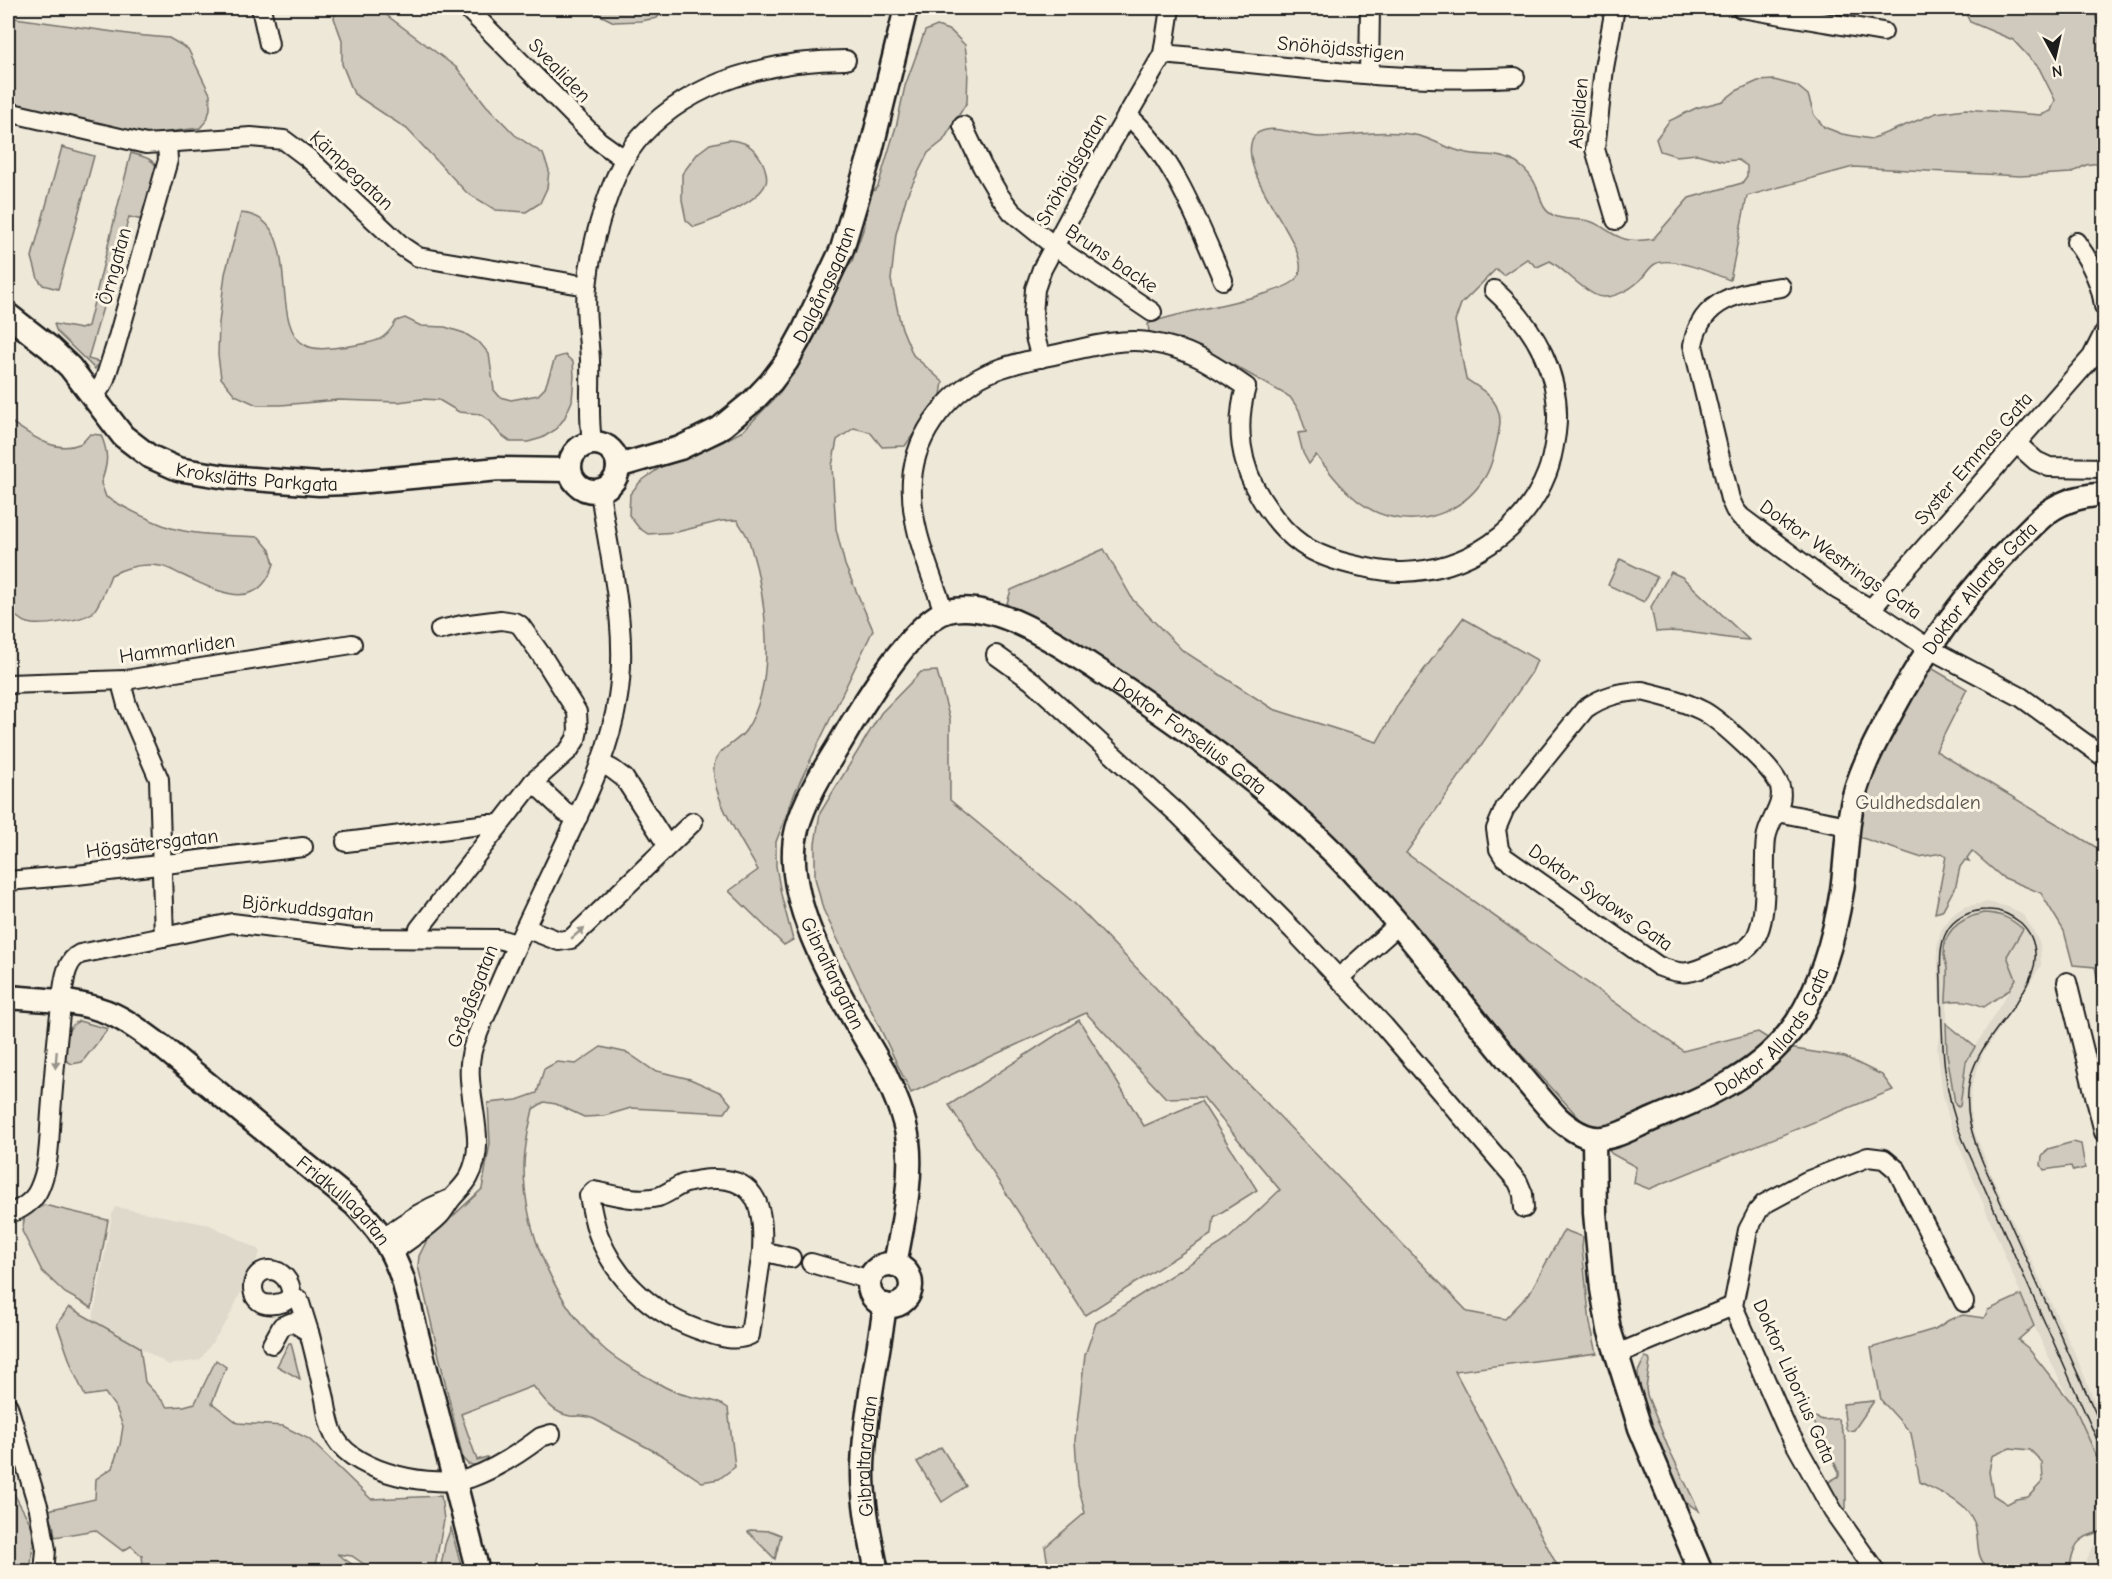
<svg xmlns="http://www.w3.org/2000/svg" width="2112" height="1579" font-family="'Comic Neue',sans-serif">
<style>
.built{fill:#ded9cb;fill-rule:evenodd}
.green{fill:#cfcabd;stroke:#76736c;stroke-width:1.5;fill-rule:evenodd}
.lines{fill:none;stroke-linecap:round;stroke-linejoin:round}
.minor-casing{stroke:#1c1c1c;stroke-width:22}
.tertiary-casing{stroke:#1c1c1c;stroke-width:27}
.minor{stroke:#fcf5e5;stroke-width:18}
.tertiary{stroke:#fcf5e5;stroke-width:22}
.tram{stroke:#1c1c1c;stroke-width:1.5}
.oneway{fill:#97938b}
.labels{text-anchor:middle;stroke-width:6;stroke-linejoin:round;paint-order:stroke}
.street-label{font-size:20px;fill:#1c1c1c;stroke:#fcf5e5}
.park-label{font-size:20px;fill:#52504c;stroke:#fcf5e5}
</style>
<rect width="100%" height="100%" fill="#eee8d9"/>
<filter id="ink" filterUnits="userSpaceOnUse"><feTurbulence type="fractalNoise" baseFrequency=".0167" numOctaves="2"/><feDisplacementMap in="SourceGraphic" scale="12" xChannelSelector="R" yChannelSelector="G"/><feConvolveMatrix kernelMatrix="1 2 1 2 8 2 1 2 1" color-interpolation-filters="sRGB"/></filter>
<g filter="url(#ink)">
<g class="built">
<path d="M1987,902L2009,907L2023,915L2032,928L2040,944L2041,966L1983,1053L1972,1085L1970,1105L1973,1128L1994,1181L2077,1358L2104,1424V1473L2034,1326L1951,1126L1943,1096L1937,1045L1941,1036L1937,947L1941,930L1953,914L1964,907ZM1966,918L2007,956L2016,979L1966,1062L1960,1106L1955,1103L1947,1054V968L1944,955L1949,934Z"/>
<path d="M115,1207L210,1225L258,1249L260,1253L227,1321L200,1360L169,1365L93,1319L112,1214Z"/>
<path d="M2104,1544V1571H2082L2093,1547Z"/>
</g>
<g class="green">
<path d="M337,8H377L457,68L486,105L515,135L543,154L549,170L547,188L540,203L526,212L496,210L467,193L407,129L354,94L342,64V40L334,18Z"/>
<path d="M586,8H665L657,18L640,21L614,22Z"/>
<path d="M1963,8H2094L2098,27L2104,35V162L2086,165L2071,173L2020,176L1853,167L1747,196L1730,280C1714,274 1671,255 1655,264C1649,267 1645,276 1639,281C1630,290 1611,300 1598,296C1584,292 1564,269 1550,261L1537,267L1527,259L1503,275L1496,269L1461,304L1455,321L1466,379C1477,386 1494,396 1498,410C1502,420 1499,431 1497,441C1494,454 1491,469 1483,480C1463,511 1423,526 1387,516C1356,508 1335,479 1316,455L1309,464L1303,453L1298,433L1306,432L1299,410L1290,397L1235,366L1189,346L1153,336L1149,332L1148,324C1174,311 1287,297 1298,277C1314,250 1243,183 1251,144C1252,137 1255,133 1262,131C1278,125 1303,137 1320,137C1353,136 1386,128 1420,136C1436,141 1450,150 1467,153C1481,156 1497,153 1511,160C1523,166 1533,177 1538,190C1540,195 1541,202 1544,207C1553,222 1574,218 1589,221C1604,225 1615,239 1630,240C1637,241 1646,240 1653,239L1689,198L1742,183L1747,176V166L1738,160L1723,161L1697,154L1676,156L1660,151L1656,139L1669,121L1696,108L1723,101L1736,91L1758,81L1774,80L1797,86L1808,95L1814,115L1824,127L1842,134L1871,139L1936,113L1965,109L2041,115L2051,111L2055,100L2039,68L2013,40L1970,22Z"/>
<path d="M8,17L135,35L169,38L188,49L210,94V109L207,120L200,128L150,134L128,133L8,105Z"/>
<path d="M937,26L951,31L965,45L968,68L967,102L943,141L928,153L907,195L896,234L891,280L901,326L913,355L943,382L941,395L905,446L882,447L870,432L854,428L837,440L832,466L836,529L845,565L873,630L796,790L776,842V866L781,894L793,940L784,945L729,891L758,870C744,844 710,796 714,766C716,748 738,743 746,730C778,681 766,596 750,544C748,535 741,527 737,520L721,521L677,532L648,534L639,528L629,515L630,494L640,482L665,464L720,443L743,431L780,393L790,374L809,348L825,317L835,288L852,261L864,227L869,196L878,186L897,123L905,86L925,31Z"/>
<path d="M728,140C744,141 753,145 762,161C765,167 768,177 766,183C759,202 713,221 694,227L686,220L682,200V174L698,153L710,144Z"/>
<path d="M62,147L94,156L58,289L43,285L38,279L32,257Z"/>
<path d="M131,153C140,156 151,157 156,166L143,220L129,217L88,359L99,362L95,369L57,332L54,324L81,329L88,326Z"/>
<path d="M241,213C306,218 266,324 305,345C317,352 337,347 350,346C373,342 384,343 396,321L405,318L421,326L445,327L464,333L480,343L489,354L494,390L500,397L511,400L538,395L545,388L555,358L565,355L573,362L574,376L572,401L564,419L555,430L542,438L528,442H511L500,434L490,421L480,414L459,412L439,400L422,399L398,402L338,400L281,405H257L235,395L221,378L218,355L219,323L225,274Z"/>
<path d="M8,420C27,432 54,455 79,444C83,443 87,437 90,434L101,435C109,454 108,463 101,483L106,497C125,508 145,518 165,526C194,536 228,535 259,537L270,550L274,564C257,615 218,591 182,575C175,572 168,567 160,566C143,563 126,567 111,575C106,587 101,604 92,613C83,620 38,627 28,623C18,620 12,614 8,605Z"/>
<path d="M1104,549L1133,600L1182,650L1273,709L1377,742L1399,703L1463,618L1537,660L1532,672L1406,853L1683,1051L1758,1032L1782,1047L1845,1057L1882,1075L1893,1090L1649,1189L1634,1183L1636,1167L1612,1154L1518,1051L1442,962L1330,842L1005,610L1011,590Z"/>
<path d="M1620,559L1657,577L1644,602L1608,585Z"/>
<path d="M1671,572L1682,577L1749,640C1721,639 1683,628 1656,632L1651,607Z"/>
<path d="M1928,666L1967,689L1936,751L2104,852V1009L2095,967L2073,965L2064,931L2041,893L2002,877L1972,851L1967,858L1969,861L1965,860L1960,867L1956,885L1942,911L1935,913L1946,856L1942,853L1919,857L1853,835L1864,779Z"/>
<path d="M937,671L950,720V800L1073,902L1468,1312L1505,1319L1529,1294L1564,1230L1583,1237L1582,1248L1590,1323L1597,1353L1455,1371L1560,1571H1049L1045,1547L1085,1513L1078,1485L1075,1440L1085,1355L1096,1323L1227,1240L1280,1190L1203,1097L1166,1098L1086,1013L911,1093L823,909L815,878V844L820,813L881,713L921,672Z"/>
<path d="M1983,913C2000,913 2010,918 2023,929L2007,956L2016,979L2009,990L1984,1007C1970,1001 1961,999 1946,1002C1946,991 1948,979 1947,968C1946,963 1944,959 1944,954C1943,929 1963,918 1983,913Z"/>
<path d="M1079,1020L1144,1126L1201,1101L1257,1190L1214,1217L1212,1234L1085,1315L949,1105Z"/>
<path d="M79,1021L108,1029L82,1062L72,1064L65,1060C66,1045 64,1027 79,1021Z"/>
<path d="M1946,1023L1975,1047L1966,1062L1960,1106L1958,1107L1955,1103L1947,1054Z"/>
<path d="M601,1047L628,1053L653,1070L690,1079L722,1093L731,1104L725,1113L631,1108L604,1116L584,1117L556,1104L544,1102L533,1109C529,1128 524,1147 524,1167C524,1233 555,1302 602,1347C617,1361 638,1372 656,1382C666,1388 678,1394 689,1396C704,1400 716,1399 728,1408L735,1467L719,1479L702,1482L663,1456L594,1419C583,1414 581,1417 570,1416C552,1413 544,1399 533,1386L461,1414L477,1460L487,1457L488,1460L479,1466L468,1464L463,1459L418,1266L419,1256L427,1240L482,1189L490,1143L488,1103L517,1100L537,1093L544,1069L557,1062L576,1064Z"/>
<path d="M2073,1142L2081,1144L2085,1168L2073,1171L2071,1166L2044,1170L2041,1165L2042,1157L2048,1149Z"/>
<path d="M44,1205L108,1220L92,1308L65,1293L42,1271L22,1231L25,1215Z"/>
<path d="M2021,1295L2034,1326L2018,1340L2028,1348L2074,1406L2104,1473V1531C2076,1537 2074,1544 2069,1571C2049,1572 2002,1577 1987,1566C1974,1557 1980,1535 1974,1522C1965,1501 1939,1492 1920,1482L1911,1433L1881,1400L1871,1348L1935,1329L1949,1320L1963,1315L1984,1318L1988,1310ZM2010,1448L2030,1450L2042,1462L2043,1481L2028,1497L2016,1499L2007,1504L1993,1495L1989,1472L1992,1456Z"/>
<path d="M69,1307L140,1347L145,1382L168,1407L184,1406L195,1403L216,1360L226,1367L212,1403L238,1423L283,1426L309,1439L371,1499L441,1496L444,1520L434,1571H374L352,1556L337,1554L362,1571L256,1572L252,1569L237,1572H144L142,1556L131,1546L123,1551L95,1530L55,1537L53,1524L47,1512L52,1509L95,1499L96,1479L112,1468L120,1445L123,1426L116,1408L105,1393L85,1396L73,1370L57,1324Z"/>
<path d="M289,1343H291L300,1379L277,1366Z"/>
<path d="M1645,1357L1649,1358L1650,1362L1646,1388L1647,1395L1668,1447L1699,1511L1676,1496L1641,1406L1638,1372Z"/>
<path d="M1874,1401L1854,1430L1848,1431L1846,1429L1843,1404Z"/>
<path d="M1809,1415L1823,1420L1838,1419L1846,1441V1508L1844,1511L1828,1485L1830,1481L1839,1476V1472L1812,1418L1802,1420Z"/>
<path d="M941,1447L966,1486L942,1502L917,1462Z"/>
<path d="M8,1483L34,1530L31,1565H8Z"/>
<path d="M451,1528L461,1566L463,1571H440L445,1544Z"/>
<path d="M750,1530L771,1531L781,1535L775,1559L748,1532Z"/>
</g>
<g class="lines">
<g class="minor-casing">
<g id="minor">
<path d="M261,8L269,44"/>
<path d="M467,8L599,141L624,159"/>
<path d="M1615,8L1604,68L1595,149L1616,220"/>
<path d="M1741,8L1883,32"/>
<path d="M1163,54C1279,65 1400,84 1515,77"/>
<path d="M1369,74L1370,8"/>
<path d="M8,112L146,144L251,137L284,140L308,158L403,247L418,257L587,286"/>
<path d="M1127,115C1174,155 1199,225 1223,280"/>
<path d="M963,126L982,166L999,195L1012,212L1054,246L1152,312"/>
<path d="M2076,242C2090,261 2101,283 2104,306"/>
<path d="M1781,287C1741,292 1701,298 1693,345L1730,499L1735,510L1741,517L1838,590L1871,609L1928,648L2021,697L2104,757"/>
<path d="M1041,358L1035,337L1033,315L1035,289L1042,269L1088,183L1163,54L1170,8"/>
<path d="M94,397L104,382L115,348L168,160L167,143"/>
<path d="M592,442C588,415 591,388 590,360C589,336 584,312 587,287C591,243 611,168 642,135C693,80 773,60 846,60"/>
<path d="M2016,443L2036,461L2049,467L2104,468"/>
<path d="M1871,609L2092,357L2104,333"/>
<path d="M944,612C930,570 909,525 912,480C915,432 952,387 996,370C1017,362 1041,358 1062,353C1089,347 1120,338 1148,342C1191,349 1211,363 1246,387C1235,426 1240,466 1262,500C1288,541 1311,556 1358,566C1373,569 1388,573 1403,572C1467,570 1524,532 1547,473C1552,461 1554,446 1556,433C1563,376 1535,327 1494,290"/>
<path d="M996,655L1032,681L1178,814L1293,930L1384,1026L1518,1182L1523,1194L1524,1208"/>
<path d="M125,680L123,690L127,705L159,779L164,937"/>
<path d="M8,684L125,680L352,644"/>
<path d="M1642,691C1663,696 1683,701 1703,711C1718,719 1776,770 1780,787C1785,806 1768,821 1766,839C1762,868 1772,929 1747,948C1739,954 1727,957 1718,961C1691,973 1686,977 1658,966L1504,857L1499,849L1496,829L1505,808L1585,709C1603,696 1620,692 1642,691Z"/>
<path d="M600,763L612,769L624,778L667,845"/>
<path d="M533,782L565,812L578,817"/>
<path d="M1777,812L1848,826"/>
<path d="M346,842L488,824H494L498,827"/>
<path d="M8,881L77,875L303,847"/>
<path d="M525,928L559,941L571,939L693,822"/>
<path d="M417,938L419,929L533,782L569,750L576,739L578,730L577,712L542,656L520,625L514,622L501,620L462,625L440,630"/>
<path d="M1340,977L1399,924"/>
<path d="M2067,982L2104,1132"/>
<path d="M8,1213C20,1211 34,1201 39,1189C50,1165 49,1138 51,1113C54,1074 57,1036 62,998C64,983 65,961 80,954L232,923L353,938L499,939L516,944"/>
<path d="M384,1238C404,1222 425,1209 448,1200"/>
<path d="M762,1251L750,1335C736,1342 719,1337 705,1332C658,1317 617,1283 599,1236C594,1224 592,1210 589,1196L594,1191C615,1195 637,1202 658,1197C667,1194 674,1188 683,1184C693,1181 705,1179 715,1179C760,1179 764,1213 762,1251L791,1258"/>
<path d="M392,1252C407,1241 425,1230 439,1216C444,1211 447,1204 452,1198C458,1191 465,1185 469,1177C491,1137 460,1089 473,1047C480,1026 490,1006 499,985C521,934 546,884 570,833C590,790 611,745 618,697C629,628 609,559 600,491"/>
<path d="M811,1263L870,1280"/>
<path d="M291,1295C287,1302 282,1303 275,1304C247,1309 247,1272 268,1270C282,1269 292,1283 291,1295L299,1300L309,1332"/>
<path d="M272,1344L282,1326L293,1322L309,1332C315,1354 320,1377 325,1399C327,1412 329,1427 336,1439C356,1473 434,1489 470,1478C495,1469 520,1453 541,1437L551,1434"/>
<path d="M1617,1354L1733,1306"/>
<path d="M8,1406L39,1509L46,1550L44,1572"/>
<path d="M1876,1572L1833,1511L1786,1427L1733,1306L1748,1230L1758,1211L1764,1204L1807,1181L1868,1157L1884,1159L1897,1170L1964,1302"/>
</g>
</g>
<g class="tertiary-casing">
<g id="tertiary">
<path id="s1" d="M8,315L49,347L70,367L123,436L149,456L178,469L226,477L319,484L346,483L499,469L569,470"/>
<circle cx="594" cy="467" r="24"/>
<path id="s2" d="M618,466L680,448L719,429L753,401L771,382L787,361L803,332L842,249L870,155L906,8"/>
<path id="s3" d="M8,997C42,1000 83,1000 114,1015C131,1023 146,1035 161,1046L354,1204C379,1230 391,1246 403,1280L478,1572"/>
<path d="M1594,1139L1595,1213L1602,1289L1609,1329L1640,1428L1701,1572"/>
<circle cx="890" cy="1285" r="21"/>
<path id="s4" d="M895,1265C902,1225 913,1181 908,1141C905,1117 894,1093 884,1071C848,1007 778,904 797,829C805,799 823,771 839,745C858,712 913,620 948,611C996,599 1063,647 1101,672C1183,727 1265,784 1335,854C1416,936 1480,1032 1557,1117C1595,1152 1611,1137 1653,1119C1708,1096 1763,1073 1797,1022C1821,984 1835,934 1842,890C1847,856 1846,822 1856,789C1864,763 1878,737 1891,713C1925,649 1966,592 2017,541C2027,532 2037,520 2048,512C2063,501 2086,494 2104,495"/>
<path id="s5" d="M877,1572C870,1537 862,1501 863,1466C865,1412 878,1358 885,1305"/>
</g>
</g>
<use href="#minor" class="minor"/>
<use href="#tertiary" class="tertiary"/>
<path class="tram" d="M2104,1432L1983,1163C1972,1136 1963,1109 1970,1079C1980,1038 2018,1012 2032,973C2039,956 2034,935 2021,923C2011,915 2000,909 1987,910C1971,910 1953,918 1946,933C1938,949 1941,970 1941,988C1942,1039 1942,1092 1963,1140L2104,1455"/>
</g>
<defs><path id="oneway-solid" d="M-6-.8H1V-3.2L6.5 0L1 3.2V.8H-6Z" transform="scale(1.5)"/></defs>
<g class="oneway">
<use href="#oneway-solid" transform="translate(578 933) rotate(-40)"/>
<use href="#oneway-solid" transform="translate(56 1060) rotate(95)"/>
</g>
</g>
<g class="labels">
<g class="street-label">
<text transform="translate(1341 48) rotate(5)" y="7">Snöhöjdsstigen</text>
<text transform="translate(560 70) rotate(46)" y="7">Svealiden</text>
<text transform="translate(1578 113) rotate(-85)" y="7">Aspliden</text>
<text transform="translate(1071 169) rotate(-61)" y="7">Snöhöjdsgatan</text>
<text transform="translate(352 170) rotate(43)" y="7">Kämpegatan</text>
<text transform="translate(1112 258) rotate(34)" y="7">Bruns backe</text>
<text transform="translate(114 266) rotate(-75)" y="7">Örngatan</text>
<text dy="7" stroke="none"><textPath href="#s2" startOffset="290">Dalgångsgatan</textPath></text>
<text transform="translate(1973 458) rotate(-49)" y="7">Syster Emmas Gata</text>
<text dy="7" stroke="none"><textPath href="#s1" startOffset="312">Krokslätts Parkgata</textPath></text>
<text transform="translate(1841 559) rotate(35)" y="7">Doktor Westrings Gata</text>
<text dy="7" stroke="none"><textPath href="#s4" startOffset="2304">Doktor Allards Gata</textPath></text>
<text transform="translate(177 648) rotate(-8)" y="7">Hammarliden</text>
<text dy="7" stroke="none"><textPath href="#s4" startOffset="1010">Doktor Forselius Gata</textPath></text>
<text transform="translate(152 843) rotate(-7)" y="7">Högsätersgatan</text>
<text transform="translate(1601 897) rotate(35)" y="7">Doktor Sydows Gata</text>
<text transform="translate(308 908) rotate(6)" y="7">Björkuddsgatan</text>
<text transform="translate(833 973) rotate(64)" y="7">Gibraltargatan</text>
<text transform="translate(472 996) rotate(-69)" y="7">Grågåsgatan</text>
<text dy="7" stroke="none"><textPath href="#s4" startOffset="1800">Doktor Allards Gata</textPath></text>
<text dy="7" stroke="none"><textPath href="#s3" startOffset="404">Fridkullagatan</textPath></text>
<text transform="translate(1795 1381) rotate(66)" y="7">Doktor Liborius Gata</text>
<text dy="7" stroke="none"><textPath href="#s5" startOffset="117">Gibraltargatan</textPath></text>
</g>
<g class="park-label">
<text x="1918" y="809">Guldhedsdalen</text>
</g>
</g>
<rect width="2112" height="1579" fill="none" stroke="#fcf5e5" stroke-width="30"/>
<rect x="15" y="15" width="2082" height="1549" fill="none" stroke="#1c1c1c" stroke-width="2" filter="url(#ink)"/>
<g transform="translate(2055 57) rotate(172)" stroke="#fcf5e5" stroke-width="4.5" paint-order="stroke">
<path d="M0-4.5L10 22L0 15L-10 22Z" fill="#1c1c1c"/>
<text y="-9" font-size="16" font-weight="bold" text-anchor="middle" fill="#1c1c1c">N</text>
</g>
</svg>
